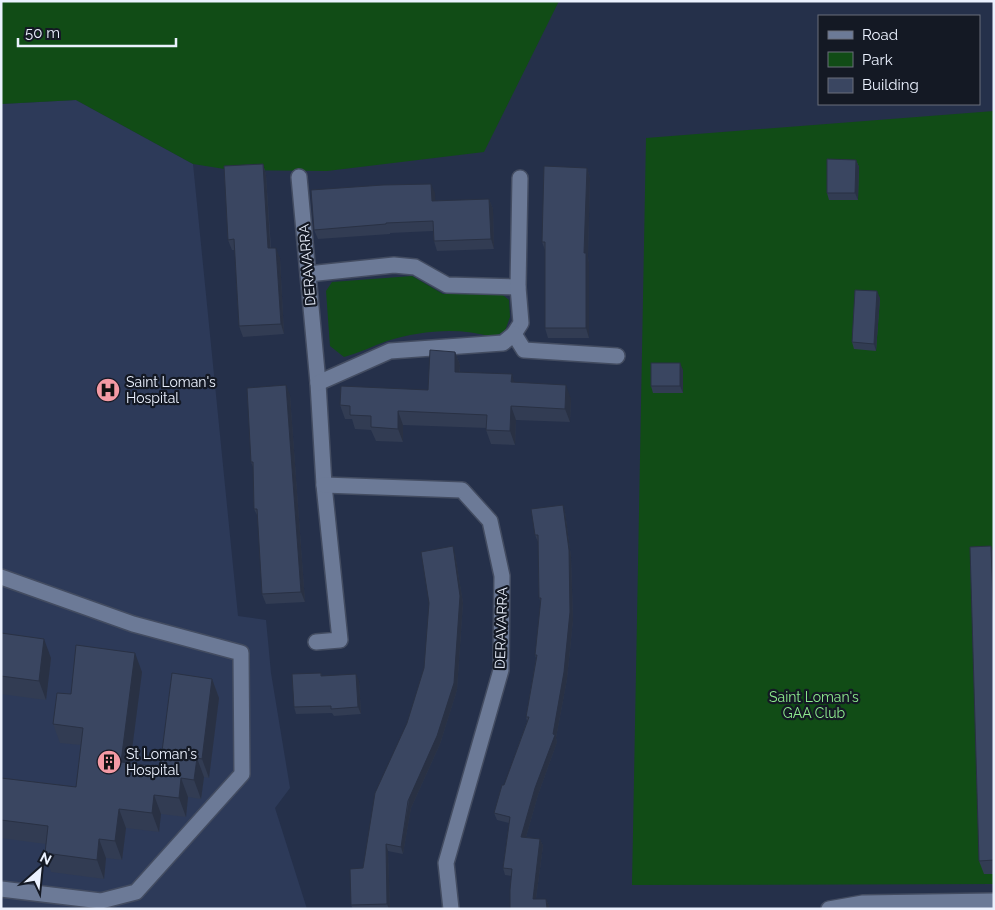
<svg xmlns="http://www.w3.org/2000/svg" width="995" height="910" font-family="Raleway,sans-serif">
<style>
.built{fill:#2d3a59}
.green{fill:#114c16}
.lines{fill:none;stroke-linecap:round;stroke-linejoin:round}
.minor-casing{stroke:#434c61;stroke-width:18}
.minor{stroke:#6c7a97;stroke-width:15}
.wall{fill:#323c53}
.shaded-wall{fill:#293144}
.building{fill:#3a4661;stroke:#293144}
.labels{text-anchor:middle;stroke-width:4.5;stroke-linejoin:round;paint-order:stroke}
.street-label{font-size:14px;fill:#ebf1fe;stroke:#141924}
.poi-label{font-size:14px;fill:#ebf1fe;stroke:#141924;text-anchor:start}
.park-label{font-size:14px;fill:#8eeb8f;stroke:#141924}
</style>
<rect width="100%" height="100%" fill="#25304a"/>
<path class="built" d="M76,100L193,164L238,616L266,620L271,673L290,788L275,808L307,909H1V104Z"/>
<g class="green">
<path d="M1,1H559L484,152L327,171L231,170L193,164L76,100L1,104Z"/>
<path d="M994,111V884L632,885L646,138Z"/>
<path d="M412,276L443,294L499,292L509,300L510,317L505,331L493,337C459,327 422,330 387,341C373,346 359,353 344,357L330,346L326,291L332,282Z"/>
</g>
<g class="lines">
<g class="minor-casing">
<g id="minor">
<path d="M299,177L318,383L324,485L340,640L316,642"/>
<path d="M308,274L394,265L415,267L447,285L518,287"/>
<path d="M514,334L521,323L518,287L520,178"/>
<path d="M318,383L390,351L503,343L514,334L524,350L617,356"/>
<path d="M324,485L462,490L490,521L502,576L501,670L446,863L451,909"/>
<path d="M1,577L133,624L241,653L242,774L136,892L101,901L1,889"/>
<path d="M829,909L863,903L994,901"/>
</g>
</g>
<use href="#minor" class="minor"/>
</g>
<g class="wall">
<path d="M856,160L859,167L858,200H829L827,193Z"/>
<path d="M263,164L266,175L271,248L280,258L284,334L243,337L239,326L235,250H232L228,240Z"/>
<path d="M587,168L590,178L588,258L589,263V338H548L545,328V250L542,242Z"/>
<path d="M435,193V201L489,199L493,209L494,249L437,251L434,241L433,231L390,233V234L318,239L314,230Z"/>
<path d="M880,298L876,351L854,349L852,342Z"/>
<path d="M455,352L460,365V372L515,383L571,399L570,422L516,420L515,445L491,444L486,430L487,428L403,425V442L376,441L371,430L355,429L352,419H345L340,405L428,390Z"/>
<path d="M683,370V393H653L651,386Z"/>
<path d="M290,395L305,602L266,604L262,594L258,517L254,509L253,467L251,462Z"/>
<path d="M563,505L565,512L571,557L573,620L567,679L556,738L557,742L538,795L526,837L540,839L543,846L536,899H546L549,906V909H510L512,876L505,875L503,868L509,823L497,820L494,813L527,721L526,717L536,658L535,655L541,602L539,598L538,542L535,535Z"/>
<path d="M994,553V874H984L979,861Z"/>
<path d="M455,554L463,603L457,690L440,744L411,808L403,854L388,851L390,909H353L351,905L363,868L424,668Z"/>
<path d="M1,633L51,658L46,700L1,694Z"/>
<path d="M142,672L130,764L160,767L212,679L219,698L209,778L204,777L201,799L188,797L186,817L161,814L159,832L126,828L122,860L106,858L104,879L51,872L45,853L46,844L1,838V778L76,787L81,745L60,743L53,724L71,694Z"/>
<path d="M321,673L322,676L359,681L361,714L334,716L332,713L296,714L294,707Z"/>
</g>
<g class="shaded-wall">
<path d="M856,160L859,167L858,200L855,193Z"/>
<path d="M263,164L266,175L271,259L268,248Z"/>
<path d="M587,168L590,178L588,258L589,263V338L586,328L584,253Z"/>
<path d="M431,184L435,193L436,211L432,201Z"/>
<path d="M489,199L493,209L494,249L491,239Z"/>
<path d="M276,248L280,258L284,334L281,324Z"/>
<path d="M877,291L880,298L876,351L874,344Z"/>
<path d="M455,352L460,365L459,385L455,372Z"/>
<path d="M680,363L683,370V393L680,386Z"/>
<path d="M512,374L516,388L511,382Z"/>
<path d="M286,385L290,395L305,602L301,592Z"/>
<path d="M566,385L571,399L570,422L565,409Z"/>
<path d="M511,406L516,420L515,445L510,431Z"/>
<path d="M398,411L403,425V442L398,429Z"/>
<path d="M563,505L565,512L571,557L573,620L567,679L556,738L557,742L538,795L524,844L521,837L535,788L553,734Z"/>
<path d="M453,546L455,554L463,603L457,690L440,744L411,808L403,854L401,847Z"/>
<path d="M991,546L994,553V630Z"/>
<path d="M44,639L51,658L46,700L39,681Z"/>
<path d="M135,653L142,672L128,781L121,762Z"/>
<path d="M356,674L359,681L361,714L358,707Z"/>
<path d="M212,679L219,698L209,778L202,759Z"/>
<path d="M197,758L204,777L201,799L194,780Z"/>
<path d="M181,778L188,797L186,817L179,798Z"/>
<path d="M154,795L161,814L159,832L152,813Z"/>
<path d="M119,809L126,828L122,860L115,841Z"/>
<path d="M99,839L106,858L104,879L97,860Z"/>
<path d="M540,839L543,846L535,906L533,899Z"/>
<path d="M386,844L388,851L390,909H389L387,904Z"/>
<path d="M546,899L549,906V909H547Z"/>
</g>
<g class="building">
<path d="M827,159L856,160L855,193H827Z"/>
<path d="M263,164L268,248H276L281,324L239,326L234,239L228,240L224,166Z"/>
<path d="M544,166L587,168L584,253H586V328H545V242H542Z"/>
<path d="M431,184L432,201L489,199L491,239L434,241L433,221L386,223V224L314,230L311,190L383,185Z"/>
<path d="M855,290L877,291L874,344L852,342Z"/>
<path d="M430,350L455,352V372L512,374L511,382L566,385L565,409L511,406L510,431L486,430L487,415L398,411V429L371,427V416L350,415V406L340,405L341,386L428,390Z"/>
<rect x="651" y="363" width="29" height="23"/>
<path d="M286,385L301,592L262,594L257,509H254L253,462H251L247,388Z"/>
<path d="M563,505L569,550L570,612L564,672L553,734L555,735L535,788L521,837L540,839L533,899H546L547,909H510V890L512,869L503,868L510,817L494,813L502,785H504L529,717H526L537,655H535L541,598H539L538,535H535L531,509Z"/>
<path d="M453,546L460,596L454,683L437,736L408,801L401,847L386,844L387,904L351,905L350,869L363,868L375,793L407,723L424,668L429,603L421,552Z"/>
<path d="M991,546L994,630V860L979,861L970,547Z"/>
<path d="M1,633L44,639L39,681L1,676Z"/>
<path d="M76,645L135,653L121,762L160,767L172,673L212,679L202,759L197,758L194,780L181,778L179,798L154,795L152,813L119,809L115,841L99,839L97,860L45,853L48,826L1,820V778L76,787L83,728L53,724L57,693L71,694Z"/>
<path d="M321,673V676L356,674L358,707L331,709V706L294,707L292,674Z"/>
</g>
<defs>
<g id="hospital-disc" transform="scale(1.25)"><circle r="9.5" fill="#f49aa4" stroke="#141924"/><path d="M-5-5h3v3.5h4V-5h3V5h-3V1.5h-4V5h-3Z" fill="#111"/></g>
<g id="building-disc" transform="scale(1.25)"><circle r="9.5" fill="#f49aa4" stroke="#141924"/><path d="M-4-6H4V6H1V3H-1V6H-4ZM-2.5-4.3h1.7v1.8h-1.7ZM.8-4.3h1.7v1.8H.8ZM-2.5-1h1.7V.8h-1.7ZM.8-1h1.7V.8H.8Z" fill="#111"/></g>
</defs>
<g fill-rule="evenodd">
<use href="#hospital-disc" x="108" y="390"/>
<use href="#building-disc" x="109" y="762"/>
</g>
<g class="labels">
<g class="street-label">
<text transform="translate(307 265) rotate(-95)" y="5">DERAVARRA</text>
<text transform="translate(501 628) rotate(-88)" y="5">DERAVARRA</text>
</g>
<g class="poi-label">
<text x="126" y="387">Saint Loman's<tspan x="126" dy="16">Hospital</tspan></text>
<text x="126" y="759">St Loman's<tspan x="126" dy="16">Hospital</tspan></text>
</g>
<g class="park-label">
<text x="814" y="702">Saint Loman's<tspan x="814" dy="16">GAA Club</tspan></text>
</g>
</g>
<rect width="995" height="910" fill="none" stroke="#ebf1fe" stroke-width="5"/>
<rect x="818" y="15" width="162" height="90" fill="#141924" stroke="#6a6f7b"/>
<rect x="828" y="31" width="25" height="8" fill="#6c7a97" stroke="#6a6f7b"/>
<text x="862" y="40" font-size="15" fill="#ebf1fe">Road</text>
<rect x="828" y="52" width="25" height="15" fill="#114c16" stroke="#6a6f7b"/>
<text x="862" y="65" font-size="15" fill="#ebf1fe">Park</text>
<rect x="828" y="78" width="25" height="15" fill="#3a4661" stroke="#6a6f7b"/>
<text x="862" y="90" font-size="15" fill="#ebf1fe">Building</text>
<g transform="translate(40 870) rotate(27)" stroke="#141924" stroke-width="4" paint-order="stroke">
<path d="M0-4L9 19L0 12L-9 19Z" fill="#ebf1fe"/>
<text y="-8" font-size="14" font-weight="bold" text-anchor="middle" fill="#ebf1fe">N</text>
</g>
<path d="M18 38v8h158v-8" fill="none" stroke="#ebf1fe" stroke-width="2.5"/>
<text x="25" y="38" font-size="15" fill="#ebf1fe" stroke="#141924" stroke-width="4" paint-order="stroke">50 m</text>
</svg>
